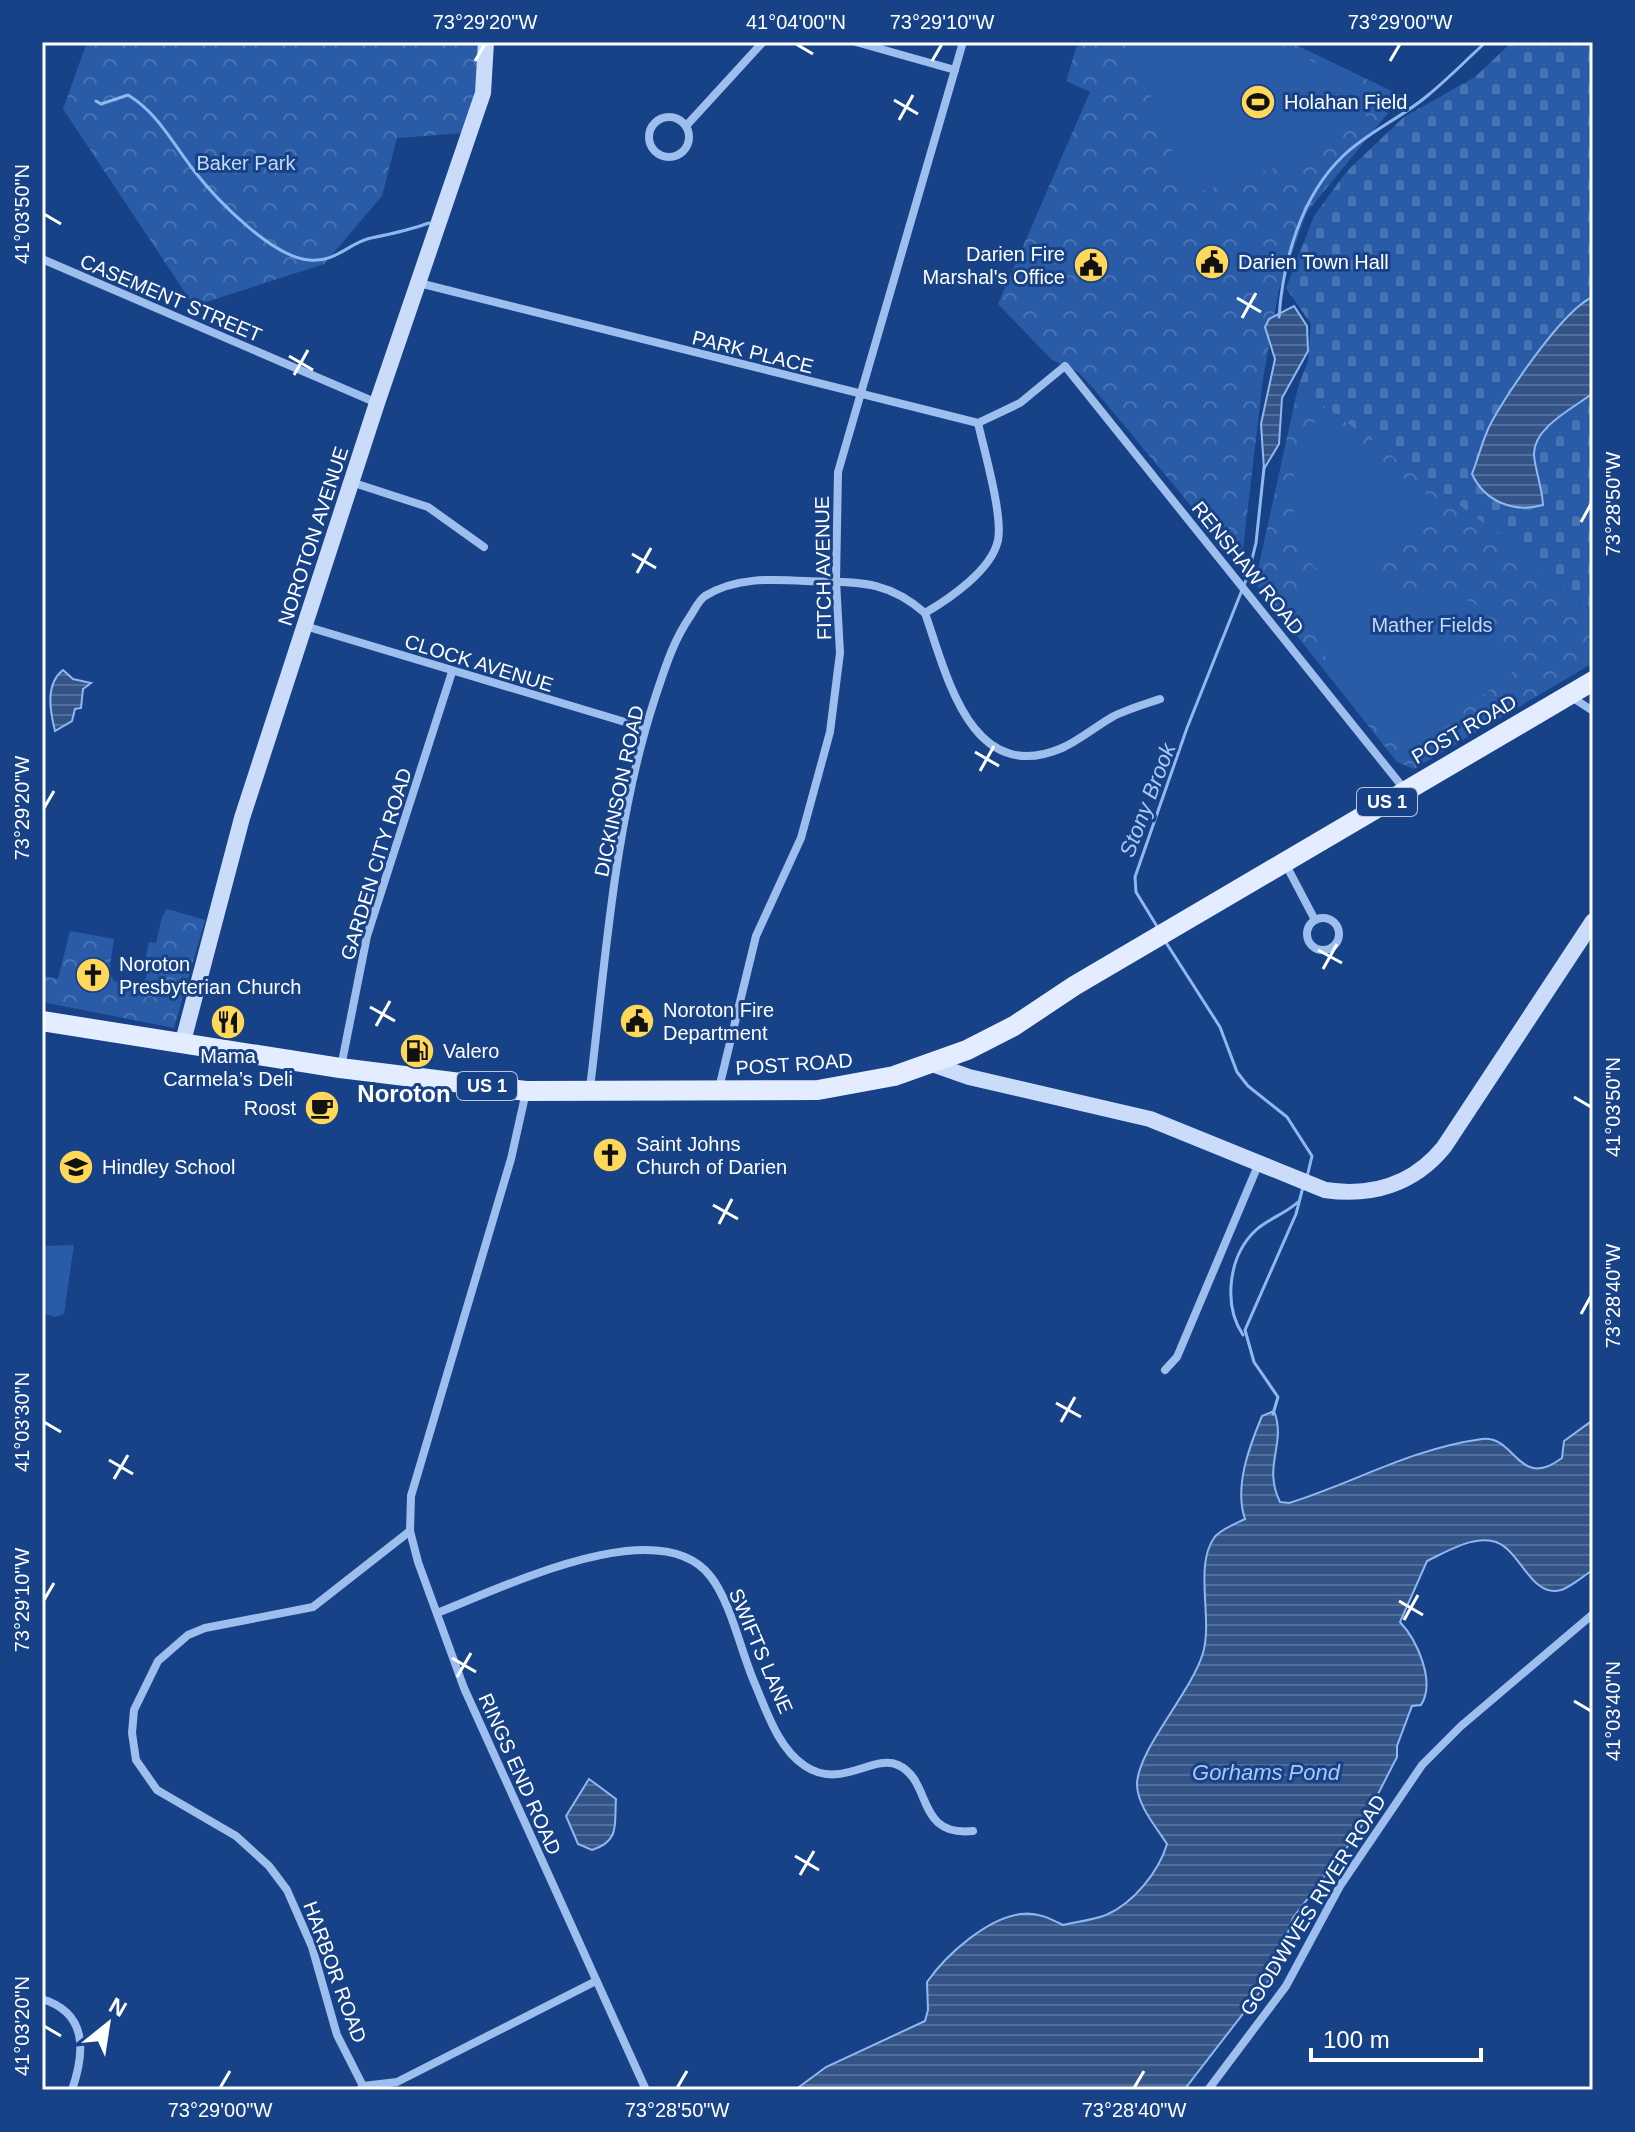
<svg xmlns="http://www.w3.org/2000/svg" width="1635" height="2132" font-family="Arial,sans-serif">
<style>
.cemetery{fill:url(#cemetery-stones)}
.park{fill:url(#park-crowns)}
.pitch{fill:#295ba6}
.water{fill:url(#water-rules);stroke:#90b8f0;stroke-width:2}
.lines{fill:none;stroke-linecap:round;stroke-linejoin:round}
.stream{stroke:#90b8f0;stroke-width:3}
.street{stroke:#9ebeee;stroke-width:8}
.secondary{stroke:#cbdcfa;stroke-width:16}
.primary{stroke:#e4edff;stroke-width:20}
.ticks{fill:none;stroke:#fff;stroke-width:3}
.labels{text-anchor:middle;stroke-width:6;stroke-linejoin:round;paint-order:stroke}
.shield{fill:#174287;stroke:#b9c6db;stroke-width:2}
.shield-label{font-size:18px;font-weight:bold;fill:#fff}
.poi-label{font-size:20px;fill:#fff;stroke:#174287;text-anchor:start}
.park-label{font-size:20px;fill:#c3d9fa;stroke:#174287}
.street-label{font-size:20px;fill:#fff;stroke:#174287}
.water-label{font-size:22px;font-style:italic;fill:#a9c8f5;stroke:#174287}
.quarter-label{font-size:24px;font-weight:bold;fill:#fff;stroke:#174287}
.neatline{fill:none;stroke:#fff;stroke-width:3}
.ticks-label{font-size:20px;text-anchor:middle;fill:#fff}
</style>
<defs>
<pattern id="cemetery-stones" width="16" height="16" patternUnits="userSpaceOnUse" patternTransform="scale(2)"><rect width="16" height="16" fill="#295ba6"/><path d="M2 7V4a2 2 0 0 1 4 0v3zM10 15v-3a2 2 0 0 1 4 0v3z" fill="#4974b3"/></pattern>
<pattern id="park-crowns" width="20" height="18" patternUnits="userSpaceOnUse" patternTransform="scale(2)"><rect width="20" height="18" fill="#295ba6"/><path d="M2 6a3 3 0 1 1 6 0M12 15a3 3 0 1 1 6 0" fill="none" stroke="#4974b3"/></pattern>
<pattern id="water-rules" width="6" height="5" patternUnits="userSpaceOnUse" patternTransform="scale(2)"><rect width="6" height="5" fill="#345488"/><path d="M0 2.5h6" fill="none" stroke="#526e9a"/></pattern>
</defs>
<rect width="100%" height="100%" fill="#174287"/>
<path class="cemetery" d="M1512,42H1593V613L1531,558L1298,387L1308,361L1311,324L1286,288L1314,216L1347,171L1404,117L1475,77Z"/>
<g class="park">
<path d="M87,42H478V77L466,133L397,138L382,196L324,264L194,306L63,109Z"/>
<path d="M1078,42H1290L1402,96L1307,212L1279,289L1263,379L1241,566L1093,388L1078,372L1052,360L998,304L1090,92L1066,81Z"/>
<path d="M1298,387L1531,558L1593,613V663L1414,769L1397,762L1255,583Z"/>
<path d="M167,909L205,920L174,1028L42,1002V976L58,979L70,931L114,939L109,972L114,981L138,986L146,978L148,970L144,966L149,942L156,943L162,917Z"/>
</g>
<g class="pitch">
<path d="M1130,42H1275L1358,85L1367,119L1294,162L1196,193L1186,187Z"/>
<path d="M1317,417L1426,494L1429,508L1368,570L1390,597L1434,583L1482,608L1520,666L1427,740L1395,744L1323,654L1330,645L1288,595L1318,571C1292,543 1289,500 1296,464C1299,448 1310,432 1317,417Z"/>
<path d="M74,1245L64,1314L55,1317L42,1313V1246Z"/>
</g>
<g class="water">
<path d="M1593,297V393C1574,408 1533,427 1534,455C1535,469 1542,487 1543,505C1514,513 1485,502 1472,474C1478,459 1482,442 1489,427C1504,397 1564,308 1593,297Z"/>
<path d="M1294,306L1307,326L1308,351L1282,398L1279,444L1264,469L1261,424L1275,359L1265,327L1269,319Z"/>
<path d="M63,670L73,679L91,683L83,689L81,708L75,709L72,721L55,731C50,711 45,684 63,670Z"/>
<path d="M1274,1411C1287,1444 1262,1465 1280,1502L1289,1503C1356,1482 1410,1449 1482,1439C1516,1435 1518,1491 1562,1458L1564,1441L1593,1420V1570C1583,1576 1571,1587 1561,1590C1530,1599 1519,1545 1492,1541C1470,1537 1446,1552 1427,1561L1400,1622C1417,1640 1436,1682 1421,1705L1412,1706L1397,1746V1757L1358,1833L1293,1918L1273,1975L1184,2090H795L826,2067L925,2021L928,2010L927,1982C946,1955 987,1918 1021,1914C1037,1912 1049,1918 1063,1925C1076,1922 1093,1920 1106,1915C1134,1903 1159,1871 1167,1844C1156,1827 1137,1805 1137,1784C1138,1749 1191,1693 1203,1653C1213,1619 1194,1566 1214,1538C1219,1530 1235,1524 1245,1519C1234,1487 1249,1447 1262,1416Z"/>
<path d="M589,1779L616,1799C614,1823 621,1841 592,1850L578,1844L566,1816Z"/>
</g>
<g class="lines">
<g class="stream">
<path d="M96,101L101,104L128,95C158,113 173,144 195,172C217,200 272,257 309,260C336,263 350,242 371,238C391,234 410,230 429,223"/>
<path d="M1279,317C1283,261 1301,196 1343,156C1368,132 1401,118 1427,96C1448,79 1466,60 1486,42"/>
<path d="M1158,928L1136,892L1135,877L1187,728L1248,575L1256,543L1264,468"/>
<path d="M1165,941L1220,1027L1237,1072L1248,1086L1287,1117L1312,1156L1307,1177"/>
<path d="M1243,1335C1223,1305 1228,1256 1256,1230C1268,1219 1285,1214 1298,1202"/>
<path d="M1273,1414L1278,1397L1254,1362L1245,1330L1296,1214L1303,1187"/>
</g>
<g class="street">
<path d="M856,42L955,70"/>
<circle cx="669" cy="137" r="20"/>
<path d="M686,126L763,42"/>
<path d="M42,259L377,403"/>
<path d="M419,283L978,423L1020,403L1065,366L1405,790"/>
<path d="M978,423C984,450 1003,515 998,540C992,570 949,599 925,613C947,676 971,787 1062,748C1080,740 1096,726 1114,716C1128,709 1145,704 1160,699"/>
<path d="M351,482L428,507L484,547"/>
<path d="M305,626L645,728"/>
<path d="M1570,696L1593,711"/>
<path d="M1285,863L1315,920"/>
<circle cx="1323" cy="934" r="16"/>
<path d="M341,1067L367,936L452,672"/>
<path d="M590,1088C606,958 614,823 655,698C665,668 673,641 691,615C695,609 699,600 705,596C736,577 772,579 806,581C855,583 885,578 925,613"/>
<path d="M719,1088L756,936L801,838L830,732L840,653L836,581L838,472L963,42"/>
<path d="M526,1092L511,1159L411,1496L410,1531L418,1562L464,1688L646,2090"/>
<path d="M1165,1370L1177,1357L1259,1163"/>
<path d="M437,1613C498,1590 660,1508 711,1577C731,1603 741,1652 755,1684C767,1712 778,1748 805,1766C841,1790 872,1754 898,1765C933,1781 915,1837 973,1831"/>
<path d="M42,1999C88,2013 85,2052 72,2090"/>
<path d="M363,2086L337,2035L312,1947L287,1890L269,1866L236,1836L157,1790L136,1760L132,1733L134,1710L158,1661L188,1635L205,1628L313,1607L410,1531"/>
<path d="M359,2090L363,2086L397,2082L596,1981"/>
<path d="M1208,2090L1286,1986L1340,1886L1422,1765L1461,1726L1593,1614"/>
</g>
<g class="secondary">
<path d="M182,1045L242,818L377,403L483,93L486,42"/>
<path d="M932,1064L969,1077L1150,1119L1325,1190C1372,1197 1414,1184 1444,1147L1593,921"/>
</g>
<path class="primary" d="M42,1021L340,1068L526,1091L818,1090L894,1076L967,1050L1014,1026L1074,986L1593,681"/>
</g>
<path class="ticks" d="M796,44L813,54M475,61L485,44M932,61L942,44M1390,61L1400,44M894,100L918,114M899,120L913,95M44,214L61,224M1237,298L1261,312M1242,318L1256,293M289,356L313,370M294,375L308,350M1581,522L1591,504M632,554L656,568M637,573L651,548M975,752L999,766M980,771L994,746M44,808L54,791M1318,950L1342,963M1323,969L1337,944M370,1007L395,1021M376,1026L390,1001M1574,1097L1591,1107M713,1205L738,1219M719,1224L732,1199M1581,1314L1591,1296M1056,1403L1081,1417M44,1422L61,1432M1061,1422L1075,1397M109,1460L133,1474M114,1479L128,1455M44,1600L54,1583M1399,1601L1423,1615M1404,1620L1418,1595M452,1658L476,1672M457,1677L471,1653M1574,1701L1591,1711M795,1856L819,1870M800,1875L814,1851M44,2026L61,2036M220,2088L230,2071M677,2088L687,2071M1134,2088L1144,2071"/>
<defs>
<g id="stadium-disc" transform="scale(1.8)"><circle r="9.5" fill="#ffd85a" stroke="#174287"/><path d="M0-5a6.5 5 0 1 0 0 10a6.5 5 0 1 0 0-10ZM-3.5-1.8h7v3.6h-7Z" fill="#111"/></g>
<g id="civic-disc" transform="scale(1.8)"><circle r="9.5" fill="#ffd85a" stroke="#174287"/><path d="M-.6-6.5H3V-4.5H.6V-3L4-1V1h2V6H-6V1h2V-1L-.6-3ZM-1.2 2.5V6h2.4V2.5Z" fill="#111"/></g>
<g id="church-disc" transform="scale(1.8)"><circle r="9.5" fill="#ffd85a" stroke="#174287"/><path d="M-1.2-6h2.4v3.5h3.3v2.4h-3.3V6h-2.4V-.1h-3.3v-2.4h3.3Z" fill="#111"/></g>
<g id="restaurant-disc" transform="scale(1.8)"><circle r="9.5" fill="#ffd85a" stroke="#174287"/><path d="M-5-6h1v4h1v-4h1v4h1v-4h1v5L-1.5 .5V6h-2V.5L-5-1ZM5-6V6H3V1.5H1.5Q1.5-4 5-6Z" fill="#111"/></g>
<g id="fuel-disc" transform="scale(1.8)"><circle r="9.5" fill="#ffd85a" stroke="#174287"/><path d="M-5.5-6h7V0h2V4h1.3V-2.5L3-4.5l.8-.8L6-3V5H2.5V1h-1V6h-7ZM-4.2-4.7v3.2H.2V-4.7Z" fill="#111"/></g>
<g id="cafe-disc" transform="scale(1.8)"><circle r="9.5" fill="#ffd85a" stroke="#174287"/><path d="M-5.5-4.5H6V0H3Q3 3.5 0 3.5H-2.5Q-5.5 3.5-5.5 0ZM3-3.2v2h1.7v-2ZM-6 4.5H4V6H-6Z" fill="#111"/></g>
<g id="school-disc" transform="scale(1.8)"><circle r="9.5" fill="#ffd85a" stroke="#174287"/><path d="M0-5L7-2L0 1L-7-2ZM-4 1L0 2.5L4 1V4Q0 6-4 4Z" fill="#111"/></g>
</defs>
<g fill-rule="evenodd">
<use href="#stadium-disc" x="1258" y="102"/>
<use href="#civic-disc" x="1212" y="262"/>
<use href="#civic-disc" x="1091" y="265"/>
<use href="#church-disc" x="93" y="975"/>
<use href="#civic-disc" x="637" y="1021"/>
<use href="#restaurant-disc" x="228" y="1022"/>
<use href="#fuel-disc" x="417" y="1051"/>
<use href="#cafe-disc" x="322" y="1108"/>
<use href="#church-disc" x="610" y="1155"/>
<use href="#school-disc" x="76" y="1167"/>
</g>
<g class="labels">
<g class="shield">
<rect x="1357" y="788" width="60" height="28" rx="6"/>
<rect x="457" y="1072" width="60" height="28" rx="6"/>
</g>
<g class="shield-label">
<text x="1387" y="808">US 1</text>
<text x="487" y="1092">US 1</text>
</g>
<g class="poi-label">
<text x="1284" y="109">Holahan Field</text>
<text x="1065" y="261" text-anchor="end">Darien Fire<tspan x="1065" dy="23">Marshal's Office</tspan></text>
<text x="1238" y="269">Darien Town Hall</text>
<text x="119" y="971">Noroton<tspan x="119" dy="23">Presbyterian Church</tspan></text>
<text x="663" y="1017">Noroton Fire<tspan x="663" dy="23">Department</tspan></text>
<text x="443" y="1058">Valero</text>
<text x="228" y="1063" text-anchor="middle">Mama<tspan x="228" dy="23">Carmela’s Deli</tspan></text>
<text x="296" y="1115" text-anchor="end">Roost</text>
<text x="636" y="1151">Saint Johns<tspan x="636" dy="23">Church of Darien</tspan></text>
<text x="102" y="1174">Hindley School</text>
</g>
<g class="park-label">
<text x="246" y="170">Baker Park</text>
<text x="1432" y="632">Mather Fields</text>
</g>
<g class="street-label">
<text transform="translate(171 298) rotate(23)" y="7">CASEMENT STREET</text>
<text transform="translate(753 352) rotate(14)" y="7">PARK PLACE</text>
<text transform="translate(313 536) rotate(-72)" y="7">NOROTON AVENUE</text>
<text transform="translate(823 568) rotate(-91)" y="7">FITCH AVENUE</text>
<text transform="translate(1248 568) rotate(51)" y="7">RENSHAW ROAD</text>
<text transform="translate(479 663) rotate(17)" y="7">CLOCK AVENUE</text>
<text transform="translate(1464 729) rotate(-30)" y="7">POST ROAD</text>
<text transform="translate(619 791) rotate(-78)" y="7">DICKINSON ROAD</text>
<text transform="translate(376 864) rotate(-73)" y="7">GARDEN CITY ROAD</text>
<text transform="translate(794 1064) rotate(-4)" y="7">POST ROAD</text>
<text transform="translate(761 1651) rotate(67)" y="7">SWIFTS LANE</text>
<text transform="translate(520 1774) rotate(66)" y="7">RINGS END ROAD</text>
<text transform="translate(1313 1905) rotate(-58)" y="7">GOODWIVES RIVER ROAD</text>
<text transform="translate(335 1972) rotate(70)" y="7">HARBOR ROAD</text>
</g>
<g class="water-label">
<text transform="translate(1147 800) rotate(-69)" y="8">Stony Brook</text>
<text x="1266" y="1780">Gorhams Pond</text>
</g>
<g class="quarter-label">
<text x="404" y="1102">Noroton</text>
</g>
</g>
<rect width="1635" height="2132" fill="none" stroke="#174287" stroke-width="88"/>
<g transform="translate(108 2024) rotate(30)" stroke="#174287" stroke-width="6" paint-order="stroke">
<path d="M0-6L14 30L0 20L-14 30Z" fill="#ffffff"/>
<text y="-12" font-size="22" font-weight="bold" text-anchor="middle" fill="#ffffff">N</text>
</g>
<path d="M1311 2048v12h170v-12" fill="none" stroke="#ffffff" stroke-width="4"/>
<text x="1323" y="2048" font-size="24" fill="#ffffff" stroke="#174287" stroke-width="6" paint-order="stroke">100 m</text>
<rect x="44" y="44" width="1547" height="2044" class="neatline"/>
<g class="ticks-label">
<text x="485" y="29">73°29'20"W</text>
<text x="796" y="29">41°04'00"N</text>
<text x="942" y="29">73°29'10"W</text>
<text x="1400" y="29">73°29'00"W</text>
<text transform="translate(22 214) rotate(-90)" y="7">41°03'50"N</text>
<text transform="translate(1613 504) rotate(-90)" y="7">73°28'50"W</text>
<text transform="translate(22 808) rotate(-90)" y="7">73°29'20"W</text>
<text transform="translate(1613 1107) rotate(-90)" y="7">41°03'50"N</text>
<text transform="translate(1613 1296) rotate(-90)" y="7">73°28'40"W</text>
<text transform="translate(22 1422) rotate(-90)" y="7">41°03'30"N</text>
<text transform="translate(22 1600) rotate(-90)" y="7">73°29'10"W</text>
<text transform="translate(1613 1711) rotate(-90)" y="7">41°03'40"N</text>
<text transform="translate(22 2026) rotate(-90)" y="7">41°03'20"N</text>
<text x="220" y="2117">73°29'00"W</text>
<text x="677" y="2117">73°28'50"W</text>
<text x="1134" y="2117">73°28'40"W</text>
</g>
</svg>
